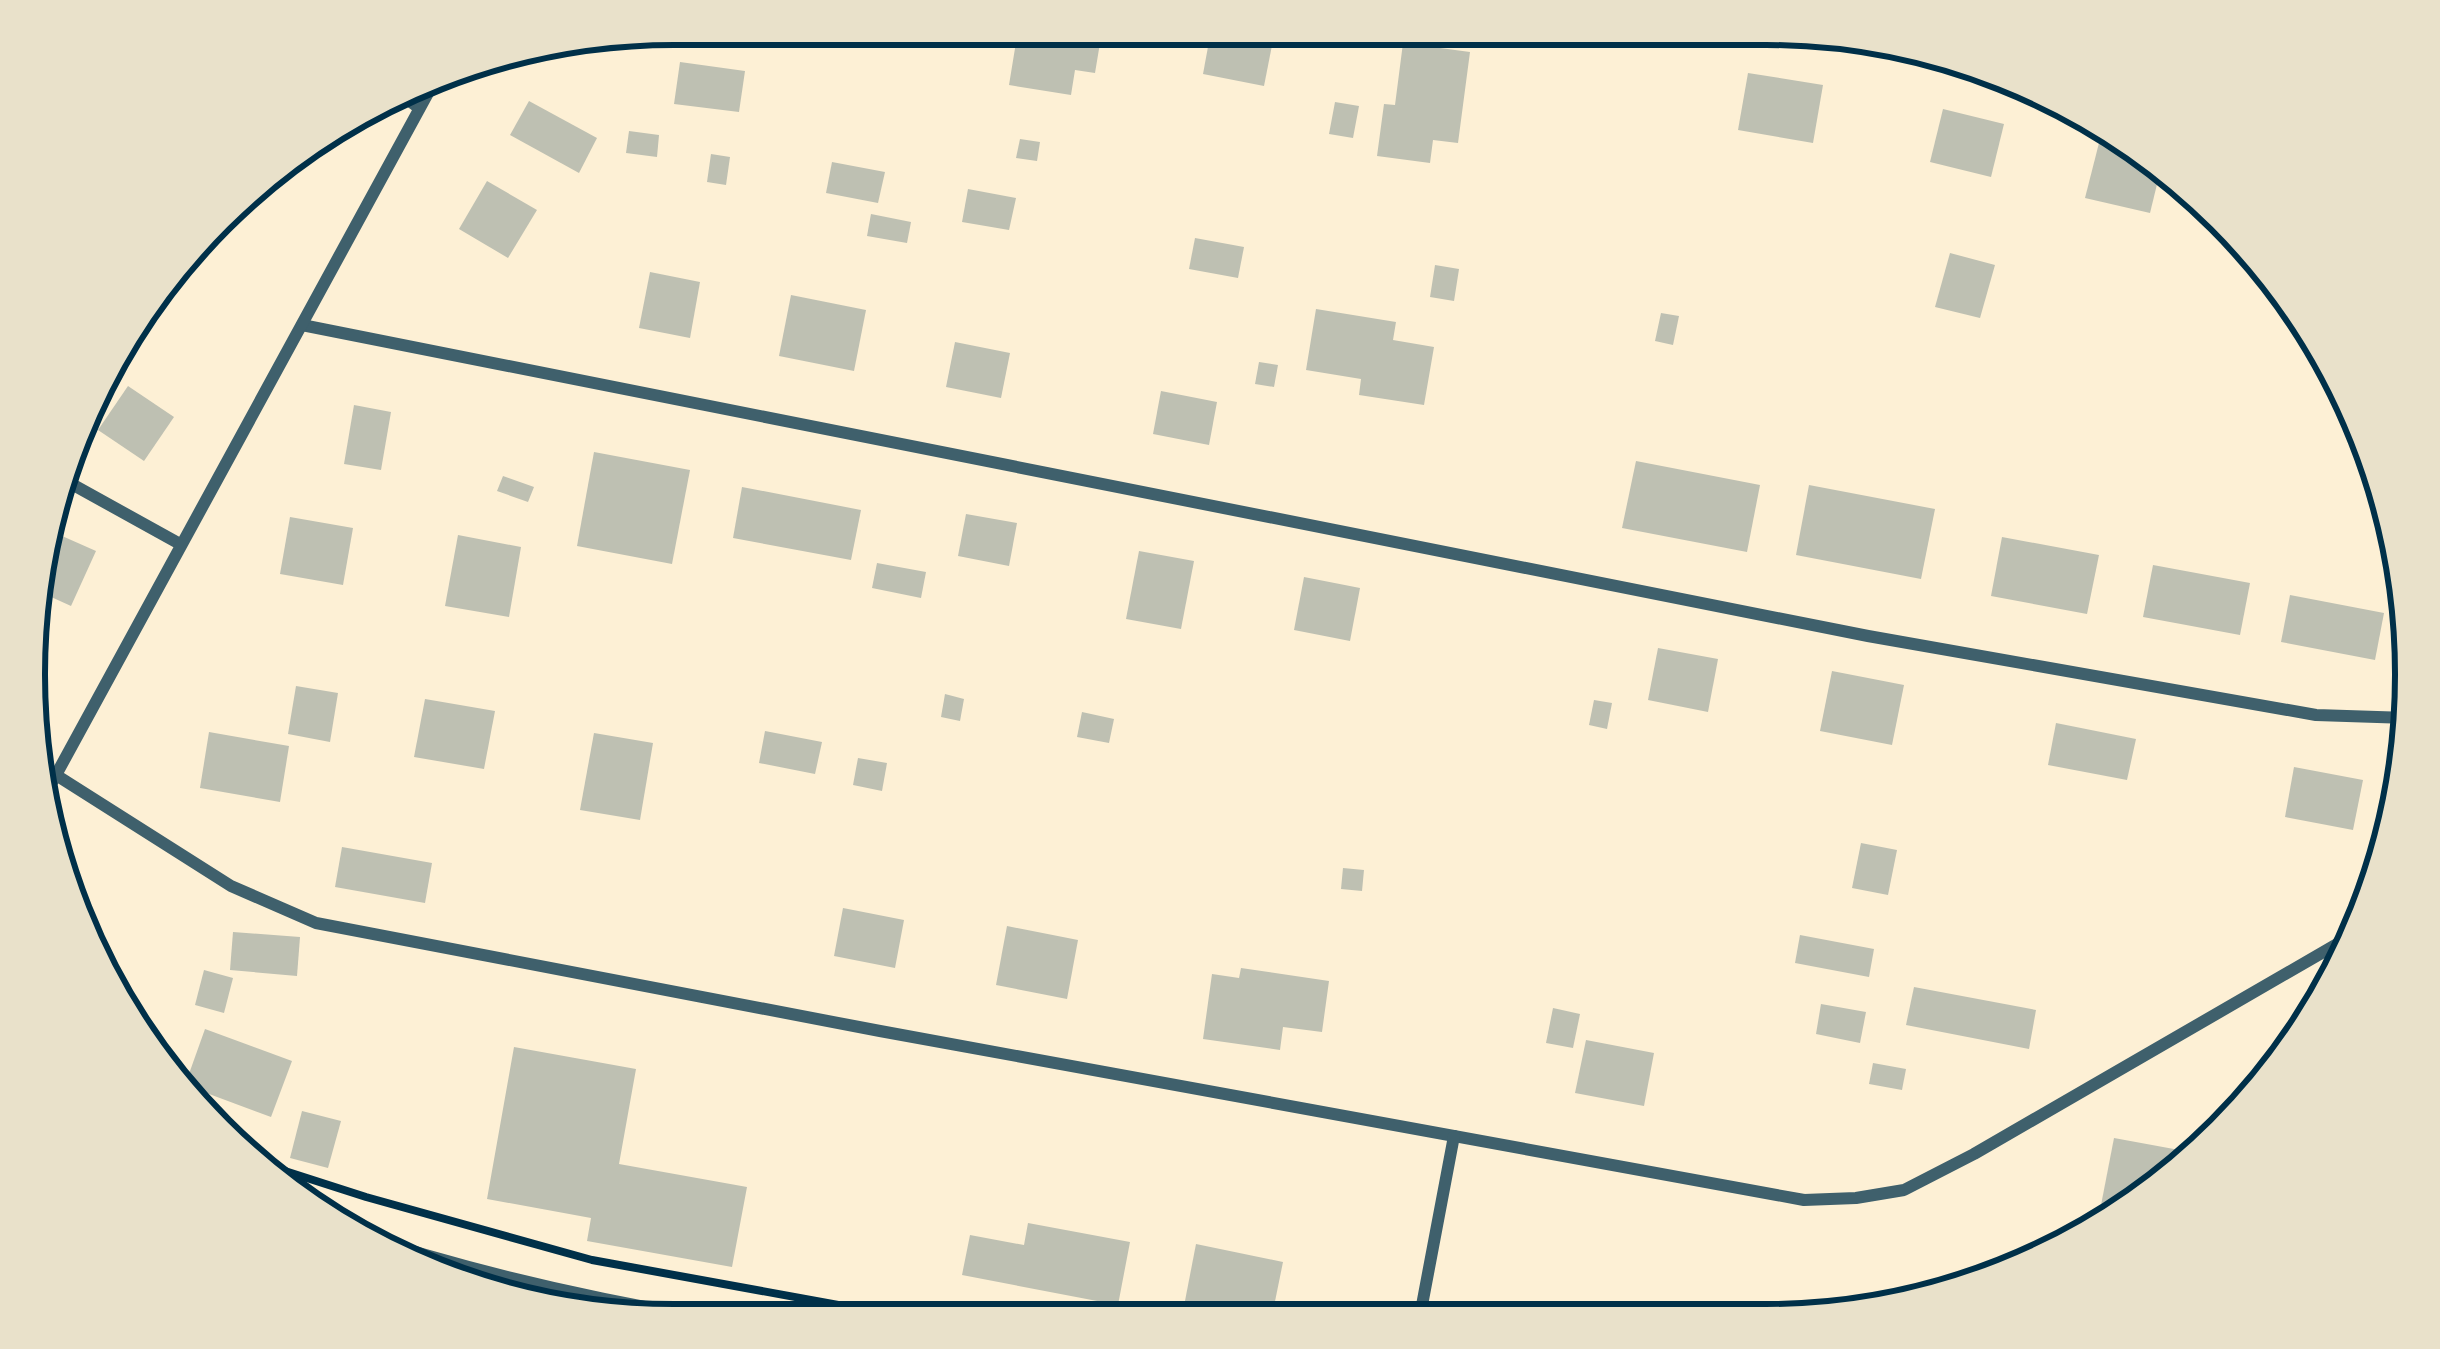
<svg xmlns="http://www.w3.org/2000/svg" width="2440" height="1349" font-family="Lato,sans-serif">
<style>
.building{fill:#bec0b2}
.lines{fill:none;stroke-linecap:round;stroke-linejoin:round}
.path{stroke:#003049;stroke-width:8}
.minor{stroke:#3f606c;stroke-width:12}
.tertiary{stroke:#3f606c;stroke-width:21}
.rim{fill:none;stroke:#003049;stroke-width:6}
</style>
<rect width="100%" height="100%" fill="#fdf0d5"/>
<g class="building">
<path d="M1019,24L1103,25L1095,73L1075,70L1071,95L1009,85Z"/>
<path d="M1212,25H1276L1264,86L1203,74Z"/>
<path d="M1403,43L1470,52L1458,143L1433,140L1430,163L1377,156L1384,104L1395,105Z"/>
<path d="M680,62L745,71L739,112L674,104Z"/>
<path d="M1748,73L1823,85L1813,143L1738,130Z"/>
<path d="M529,101L597,138L579,173L510,135Z"/>
<path d="M1335,102L1359,106L1353,138L1329,134Z"/>
<path d="M1943,109L2004,124L1991,177L1930,162Z"/>
<path d="M629,131L659,135L657,157L626,153Z"/>
<path d="M1020,139L1040,142L1037,161L1016,158Z"/>
<path d="M2100,139L2132,147L2160,172L2150,213L2085,198Z"/>
<path d="M711,154L730,157L726,185L707,182Z"/>
<path d="M832,162L885,172L878,203L826,193Z"/>
<path d="M487,181L537,210L508,258L459,229Z"/>
<path d="M968,189L1016,198L1009,230L962,222Z"/>
<path d="M871,214L911,222L907,243L867,236Z"/>
<path d="M1195,238L1244,247L1238,278L1189,269Z"/>
<path d="M1950,253L1995,265L1980,318L1935,307Z"/>
<path d="M1435,265L1459,269L1454,301L1430,297Z"/>
<path d="M650,272L700,282L690,338L639,328Z"/>
<path d="M791,295L866,310L854,371L779,356Z"/>
<path d="M1316,309L1396,322L1393,340L1434,347L1424,405L1359,395L1361,379L1306,370Z"/>
<path d="M1661,313L1679,316L1673,345L1655,341Z"/>
<path d="M125,331L135,336L122,365L112,360Z"/>
<path d="M955,342L1010,353L1001,398L946,387Z"/>
<path d="M1259,362L1278,365L1274,387L1255,384Z"/>
<path d="M128,386L174,417L144,461L98,430Z"/>
<path d="M1161,391L1217,402L1209,445L1153,434Z"/>
<path d="M354,405L391,412L381,470L344,464Z"/>
<path d="M594,452L690,470L672,564L577,546Z"/>
<path d="M1636,461L1760,485L1747,552L1622,528Z"/>
<path d="M503,476L534,487L528,502L497,491Z"/>
<path d="M1809,485L1935,509L1921,579L1796,555Z"/>
<path d="M742,487L861,510L851,560L733,538Z"/>
<path d="M966,514L1017,523L1009,566L958,556Z"/>
<path d="M290,517L353,528L343,585L280,574Z"/>
<path d="M44,528L96,551L71,606L38,591Z"/>
<path d="M458,535L521,547L509,617L445,606Z"/>
<path d="M2002,537L2099,555L2087,614L1991,596Z"/>
<path d="M1139,551L1194,561L1181,629L1126,619Z"/>
<path d="M877,563L926,572L921,598L872,588Z"/>
<path d="M2153,565L2250,583L2240,635L2143,617Z"/>
<path d="M1304,577L1360,588L1350,641L1294,630Z"/>
<path d="M2290,595L2384,613L2375,660L2281,642Z"/>
<path d="M1658,648L1718,659L1708,712L1648,700Z"/>
<path d="M1832,671L1904,685L1892,745L1820,731Z"/>
<path d="M296,686L338,693L330,742L288,734Z"/>
<path d="M945,694L964,699L960,721L941,717Z"/>
<path d="M425,699L495,711L484,769L414,757Z"/>
<path d="M1594,700L1612,703L1607,729L1589,725Z"/>
<path d="M1082,712L1114,719L1109,743L1077,737Z"/>
<path d="M2056,723L2136,739L2127,780L2048,765Z"/>
<path d="M765,731L822,742L815,774L759,763Z"/>
<path d="M209,732L289,746L280,802L200,788Z"/>
<path d="M594,733L653,743L640,820L580,810Z"/>
<path d="M858,758L887,763L882,791L853,785Z"/>
<path d="M2294,767L2363,780L2353,830L2285,817Z"/>
<path d="M1861,843L1897,850L1888,895L1852,888Z"/>
<path d="M342,847L432,863L425,903L335,887Z"/>
<path d="M1343,868L1364,870L1362,891L1341,889Z"/>
<path d="M843,908L904,920L895,968L834,956Z"/>
<path d="M1007,926L1078,940L1067,999L996,985Z"/>
<path d="M233,932L300,937L297,976L230,970Z"/>
<path d="M1800,935L1874,949L1869,977L1795,963Z"/>
<path d="M1241,968L1329,981L1322,1032L1283,1027L1280,1050L1203,1039L1212,974L1239,978Z"/>
<path d="M204,970L233,978L224,1013L195,1005Z"/>
<path d="M1914,987L2036,1010L2029,1049L1906,1025Z"/>
<path d="M1821,1004L1866,1012L1860,1043L1816,1034Z"/>
<path d="M1553,1008L1580,1014L1573,1048L1546,1043Z"/>
<path d="M205,1029L292,1061L271,1117L185,1085Z"/>
<path d="M1586,1040L1654,1053L1644,1106L1575,1093Z"/>
<path d="M514,1047L636,1069L619,1164L747,1187L732,1267L587,1241L591,1218L487,1199Z"/>
<path d="M1873,1063L1906,1069L1902,1090L1869,1084Z"/>
<path d="M302,1111L341,1121L328,1168L290,1158Z"/>
<path d="M2114,1138L2201,1154L2126,1216L2096,1231Z"/>
<path d="M1028,1223L1130,1242L1118,1305L962,1275L970,1235L1024,1245Z"/>
<path d="M1196,1244L1283,1262L1271,1321L1184,1306Z"/>
</g>
<g class="lines">
<path class="path" d="M257,1162L366,1197L592,1260L937,1323"/>
<g class="minor">
<path d="M1762,25L1985,67"/>
<path d="M400,94L419,108"/>
<path d="M302,325L1868,636L2316,715L2408,718"/>
<path d="M59,477L180,544"/>
<path d="M56,775L231,886L316,923L880,1031L1804,1200L1856,1198L1904,1190L1974,1154L2351,936"/>
<path d="M44,797L439,73"/>
<path d="M1419,1321L1454,1136"/>
</g>
<path class="tertiary" d="M346,1235C465,1275 585,1302 708,1323"/>
</g>
<path d="M0 0H2440V1349H0ZM674 45H1766A629 629 0 0 1 2395 674V675A629 629 0 0 1 1766 1304H674A629 629 0 0 1 45 675V674A629 629 0 0 1 674 45Z" fill="#e9e1ca" fill-rule="evenodd"/>
<path class="rim" d="M674 45H1766A629 629 0 0 1 2395 674V675A629 629 0 0 1 1766 1304H674A629 629 0 0 1 45 675V674A629 629 0 0 1 674 45Z"/>
</svg>
